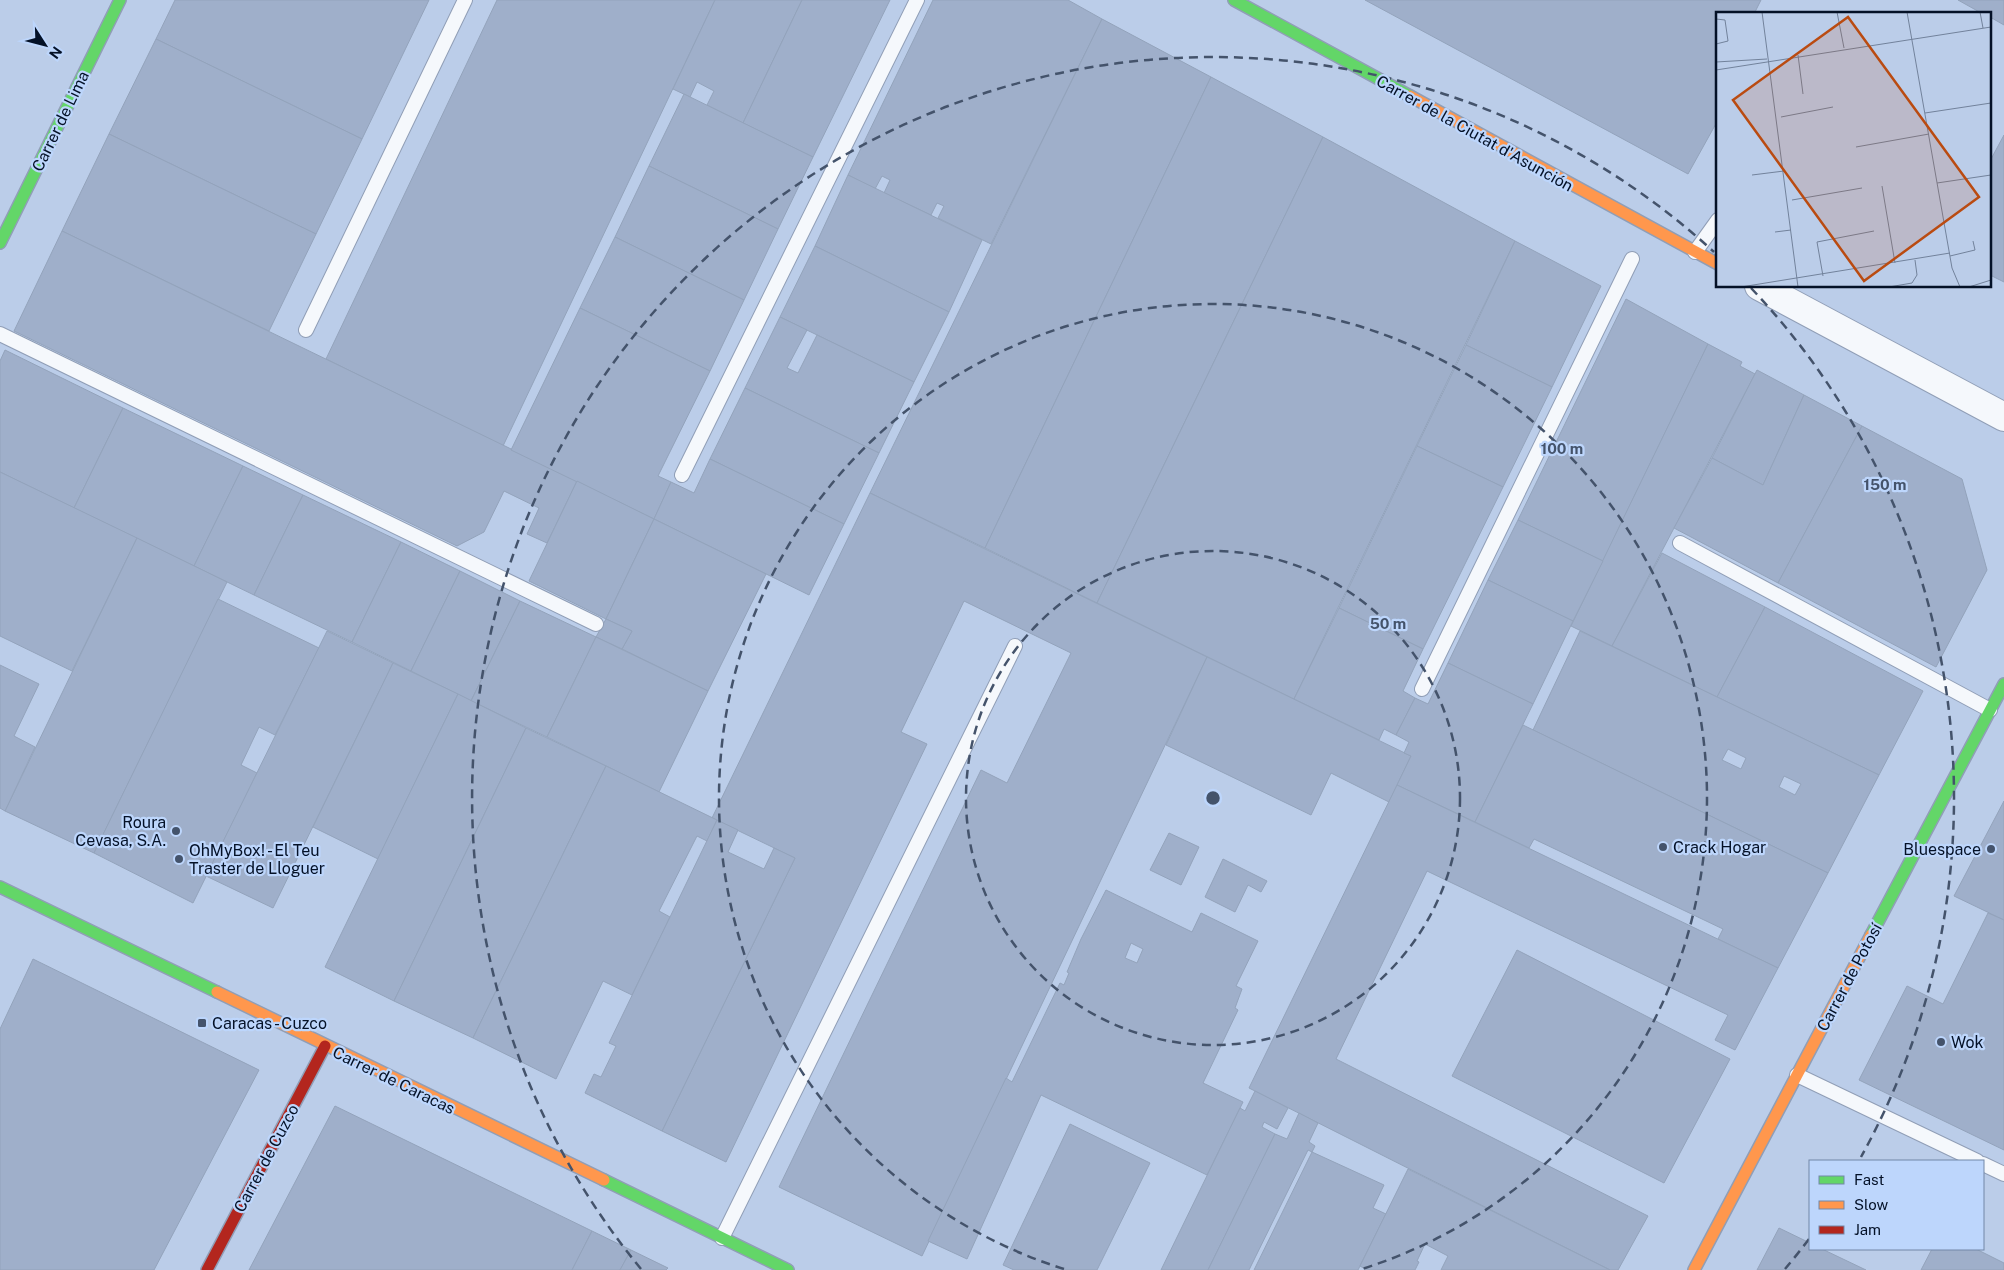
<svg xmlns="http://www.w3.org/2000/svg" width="2004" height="1270" font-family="'Public Sans',sans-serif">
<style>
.building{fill:#9fafca;stroke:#93a3bb;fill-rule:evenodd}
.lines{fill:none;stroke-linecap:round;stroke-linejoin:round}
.lane-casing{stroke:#909eb6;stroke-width:16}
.street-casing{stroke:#909eb6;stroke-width:30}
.fast-casing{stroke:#909eb6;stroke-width:14}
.slow-casing{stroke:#909eb6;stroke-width:14}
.jam-casing{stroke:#909eb6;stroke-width:14}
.lane{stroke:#f5f8fc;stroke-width:14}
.street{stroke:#f5f8fc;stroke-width:28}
.fast{stroke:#63d668;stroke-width:11}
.slow{stroke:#ff974d;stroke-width:11}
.jam{stroke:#b3261e;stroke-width:11}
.ring{fill:none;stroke:#44536b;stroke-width:2.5;stroke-dasharray:9 6}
.poi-dot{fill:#44536b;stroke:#bdd6fc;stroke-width:2}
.labels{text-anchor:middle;stroke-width:4.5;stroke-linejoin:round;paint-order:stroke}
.street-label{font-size:16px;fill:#041127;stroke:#bdd6fc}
.poi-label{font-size:16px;fill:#041127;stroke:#bdd6fc;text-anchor:start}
.inset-road{fill:none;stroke:#72829b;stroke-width:1}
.view{fill:#ba4b11;fill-opacity:0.15;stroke:#ba4b11;stroke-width:2.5}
.inset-edge{fill:none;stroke:#041127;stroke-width:2.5}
.centre{fill:#44536b;stroke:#bdd6fc;stroke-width:2.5}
.ring-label{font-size:15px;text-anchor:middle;font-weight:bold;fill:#44536b;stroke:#bdd6fc;stroke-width:4.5;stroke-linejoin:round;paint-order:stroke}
</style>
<rect width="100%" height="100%" fill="#bbcde9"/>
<g class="building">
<path d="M175,0H429L362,139L156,39Z"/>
<path d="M497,0H715L503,446L326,359Z"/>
<path d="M715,0H802L743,123L707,105L714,91L697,82L690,97L673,89Z"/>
<path d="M802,0H890L813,157L743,123Z"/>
<path d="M933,0H1068L1102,19L991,244L938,218L944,206L937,203L931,215L884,193L890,180L882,176L875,189L848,175Z"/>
<path d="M1365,0H1761L1754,14H1718V120L1688,174Z"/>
<path d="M1958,0H2004V25L1990,17V14H1983Z"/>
<path d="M1102,19L1211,77L985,548L870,493Z"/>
<path d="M156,39L362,139L316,234L109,134Z"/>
<path d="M1211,77L1323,137L1097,603L985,548Z"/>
<path d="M684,94L813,157L778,229L649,166Z"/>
<path d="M109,134L316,234L269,331L62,231Z"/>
<path d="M2004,135V282L1990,275V161Z"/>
<path d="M1323,137L1515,241L1294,699L1097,603Z"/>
<path d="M649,166L778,229L744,300L615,237Z"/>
<path d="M848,175L982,240L949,312L815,246Z"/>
<path d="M62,231L577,481L547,543L527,534L539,508L504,491L484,532L457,546L14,331Z"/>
<path d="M615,237L744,300L710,371L580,308Z"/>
<path d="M1515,241L1601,286L1552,387L1466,345Z"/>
<path d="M815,246L949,312L914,382L780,317Z"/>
<path d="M1626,299L1708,344L1603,561L1518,520Z"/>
<path d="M580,308L710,371L658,476L671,482L654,519L511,450Z"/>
<path d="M780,317L807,330L787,368L798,373L817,335L914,382L879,453L745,388Z"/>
<path d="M1708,344L1742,362L1740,366L1755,374L1612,646L1571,626Z"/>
<path d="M1466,345L1552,387L1503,487L1417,446Z"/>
<path d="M5,350L123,408L74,508L0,472V361Z"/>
<path d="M1757,370L1804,395L1763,485L1712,458Z"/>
<path d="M745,388L879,453L844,524L710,459Z"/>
<path d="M1804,395L1862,426L1778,583L1674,528L1712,458L1763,485Z"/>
<path d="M123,408L243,466L194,566L74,508Z"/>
<path d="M1862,426L1962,479L1987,570L1936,667L1778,583Z"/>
<path d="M1417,446L1503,487L1423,649L1339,608Z"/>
<path d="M710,459L844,524L809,595L654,519L671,482L694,493Z"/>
<path d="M243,466L303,495L254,595L194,566Z"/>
<path d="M0,472L137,538L72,671L0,636Z"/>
<path d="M577,481L654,519L606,619L529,581Z"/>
<path d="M870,493L1207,657L922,1256L779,1187L981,770L1007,783L1071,653L964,601L901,732L927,744L726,1162L662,1131L795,858L712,818Z"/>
<path d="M303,495L401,542L352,642L254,595Z"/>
<path d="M654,519L766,574L708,691L622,649L632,631L606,619Z"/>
<path d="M1518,520L1603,561L1573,621L1488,580Z"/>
<path d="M137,538L227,582L94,853L5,811Z"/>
<path d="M401,542L460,571L411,671L352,642Z"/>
<path d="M1662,553L1765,607L1717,697L1612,646Z"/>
<path d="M460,571L520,601L471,701L411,671Z"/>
<path d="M1488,580L1573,621L1533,704L1448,663Z"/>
<path d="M218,599L319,648L275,735L259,727L241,765L257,773L193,903L94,853Z"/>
<path d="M520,601L596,637L547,737L471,701Z"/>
<path d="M1765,607L1923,691L1879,775L1717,697Z"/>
<path d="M1339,608L1423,649L1403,691L1415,698L1396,735L1384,729L1379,740L1294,699Z"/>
<path d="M606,619L632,631L622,649L596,637Z"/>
<path d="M327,631L393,663L273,908L206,876Z"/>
<path d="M1580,631L1879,775L1828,873L1533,730ZM1728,749L1746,758L1741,769L1722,760ZM1784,776L1801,784L1795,795L1779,787Z"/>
<path d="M596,637L708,691L659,792L547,737Z"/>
<path d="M1207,657L1411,756L1389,802L1331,773L1311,815L1166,745Z"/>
<path d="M393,663L458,694L378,859L313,827Z"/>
<path d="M1448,663L1533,704L1475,822L1397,785L1411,756L1404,753L1409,742L1396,735L1415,698L1428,704Z"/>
<path d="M0,665L39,684L14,736L35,747L5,811L0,808Z"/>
<path d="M458,694L526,728L394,1001L325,967Z"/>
<path d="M1523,725L1828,873L1778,968L1718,939L1723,929L1534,839L1529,848L1475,822Z"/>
<path d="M526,728L606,766L473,1038L394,1001Z"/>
<path d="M606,766L717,820L707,841L697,836L659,911L670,917L632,995L603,981L556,1079L473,1038Z"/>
<path d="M1397,785L1778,968L1735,1050L1715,1040L1728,1015L1427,871L1336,1059L1648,1216L1618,1270H1610L1249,1088Z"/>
<path d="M2004,801V920L1954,896Z"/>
<path d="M717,820L738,830L728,852L764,869L774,848L795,858L662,1131L585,1093L594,1074L601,1077L616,1046L609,1043Z"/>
<path d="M1169,833L1199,847L1181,885L1150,870Z"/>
<path d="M1223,859L1267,881L1261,892L1248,885L1235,912L1205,897Z"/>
<path d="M1106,890L1192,932L1201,913L1258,941L1236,986L1242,989L1235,1008L1238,1010L1203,1083L1243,1102L1207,1175L1041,1095L967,1259L928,1241L1006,1078L1012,1082L1060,983L1064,985L1069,973L1067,972L1081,939ZM1131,943L1143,949L1137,963L1125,958Z"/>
<path d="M1988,913L2004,920V1150L1859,1080L1907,986L1943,1004Z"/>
<path d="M1517,950L1730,1059L1664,1183L1452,1076Z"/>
<path d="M33,959L259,1070L154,1270H0V1029Z"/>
<path d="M1255,1091L1288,1108L1277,1129L1264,1122L1262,1127L1275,1134L1208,1270H1161L1240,1108L1245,1111Z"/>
<path d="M335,1106L592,1231L572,1270H249Z"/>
<path d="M1299,1113L1318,1123L1309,1142L1315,1146L1312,1152L1308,1150L1249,1270H1208L1275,1134L1287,1139Z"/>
<path d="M1070,1124L1150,1163L1097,1270H1014L1003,1265Z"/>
<path d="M1312,1152L1384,1185L1373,1208L1386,1214L1358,1270H1254Z"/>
<path d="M1408,1169L1610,1270H1441L1448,1256L1425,1244L1417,1261L1419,1262L1415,1270H1367L1360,1266Z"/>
<path d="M1779,1228L1810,1243V1249H1822L1866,1270H1757Z"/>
<path d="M592,1231L631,1250L620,1270H572Z"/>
<path d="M1932,1249H1976L2004,1263V1270H1921Z"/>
<path d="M631,1250L668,1268L666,1270H620Z"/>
</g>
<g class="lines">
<g class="lane-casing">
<g id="lane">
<path d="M1695,252L1718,220"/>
<path d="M306,330L465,0"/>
<path d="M0,334L596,624"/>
<path d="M682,475L917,0"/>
<path d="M1680,543L1990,710"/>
<path d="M1422,689L1632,259"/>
<path d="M1797,1075L1977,1161"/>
<path d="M1983,1164L2004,1174"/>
<path d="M722,1238L1015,646"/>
</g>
</g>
<g class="street-casing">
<path id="street" d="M1759,286L2004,417"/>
</g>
<g class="fast-casing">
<g id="fast">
<path d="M1234,0L1410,96"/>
<path d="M0,243L120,0"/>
<path d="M0,887L217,992"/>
<path d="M1871,935L2004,684"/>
<path d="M604,1180L788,1270"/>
</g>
</g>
<g class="slow-casing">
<g id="slow">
<path d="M1410,96L1718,264"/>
<path d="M217,992L604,1180"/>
<path d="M1694,1270L1871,935"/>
</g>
</g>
<g class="jam-casing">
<path id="jam" d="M207,1270L325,1046"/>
</g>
<use href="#lane" class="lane"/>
<use href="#street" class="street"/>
<use href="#fast" class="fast"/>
<use href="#slow" class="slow"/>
<use href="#jam" class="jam"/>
</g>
<g class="ring">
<circle cx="1213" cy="798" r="247"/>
<path d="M1064 1269A494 494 0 1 1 1362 1269"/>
<path d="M1809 1239A741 741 0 0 1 1785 1269M641 1269A741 741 0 0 1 1714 252M1751 288A741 741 0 0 1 1861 1157"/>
</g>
<g class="poi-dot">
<circle cx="176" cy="831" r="5"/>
<circle cx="1663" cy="847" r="5"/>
<circle cx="1991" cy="849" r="5"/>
<circle cx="179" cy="859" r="5"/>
<rect x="197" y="1018" width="10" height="10" rx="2.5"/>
<circle cx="1941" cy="1042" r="5"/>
</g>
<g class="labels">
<g class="street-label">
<text transform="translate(60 121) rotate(-64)" y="6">Carrer de Lima</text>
<text transform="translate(1475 133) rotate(29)" y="6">Carrer de la Ciutat d'Asunción</text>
<text transform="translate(1849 977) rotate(-62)" y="6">Carrer de Potosí</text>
<text transform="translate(394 1080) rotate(26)" y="6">Carrer de Caracas</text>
<text transform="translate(266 1158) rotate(-62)" y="6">Carrer de Cuzco</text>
</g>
<g class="poi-label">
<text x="166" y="828" text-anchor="end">Roura<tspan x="166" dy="18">Cevasa, S.A.</tspan></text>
<text x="1673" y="853">Crack Hogar</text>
<text x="1981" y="855" text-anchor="end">Bluespace</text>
<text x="189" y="856">OhMyBox! - El Teu<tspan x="189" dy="18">Traster de Lloguer</tspan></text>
<text x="212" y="1029">Caracas - Cuzco</text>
<text x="1951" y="1048">Wok</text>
</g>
</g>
<g transform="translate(1716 12)">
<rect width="275" height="275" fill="#bbcde9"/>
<path class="inset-road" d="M46,0L82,275M121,0L128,36M191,0L236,256L244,275M264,0L267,16M0,7L9,8L12,29L0,32M82,43L87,82M0,50L51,47M0,58L275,15M209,101L275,91M65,105L117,95M140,135L213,122M36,163L68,159M221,171L275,163M166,174L179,251M76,188L146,176M59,220L75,218M234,244L259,238L257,229M107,264L101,230L158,219M25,275L234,241M173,275L196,271L201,263L199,248M253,275L275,268"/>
<path class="view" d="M132,5L263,185L148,269L17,88Z"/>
<rect width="275" height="275" class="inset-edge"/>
</g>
<circle cx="1213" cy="798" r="8" class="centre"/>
<g class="ring-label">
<text x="1562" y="454">100 m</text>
<text x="1885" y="490">150 m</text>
<text x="1388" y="629">50 m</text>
</g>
<rect x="1809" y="1160" width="175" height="90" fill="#bdd6fc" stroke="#7387a7"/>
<rect x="1819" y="1176" width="25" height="8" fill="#63d668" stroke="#7387a7"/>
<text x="1854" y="1185" font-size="15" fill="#041127">Fast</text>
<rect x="1819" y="1201" width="25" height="8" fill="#ff974d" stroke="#7387a7"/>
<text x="1854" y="1210" font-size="15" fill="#041127">Slow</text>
<rect x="1819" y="1226" width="25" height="8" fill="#b3261e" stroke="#7387a7"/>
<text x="1854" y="1235" font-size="15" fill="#041127">Jam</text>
<g transform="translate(45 45) rotate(126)" stroke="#bdd6fc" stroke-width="4" paint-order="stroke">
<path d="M0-4L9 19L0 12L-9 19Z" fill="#041127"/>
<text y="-8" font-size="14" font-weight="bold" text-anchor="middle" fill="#041127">N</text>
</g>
</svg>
